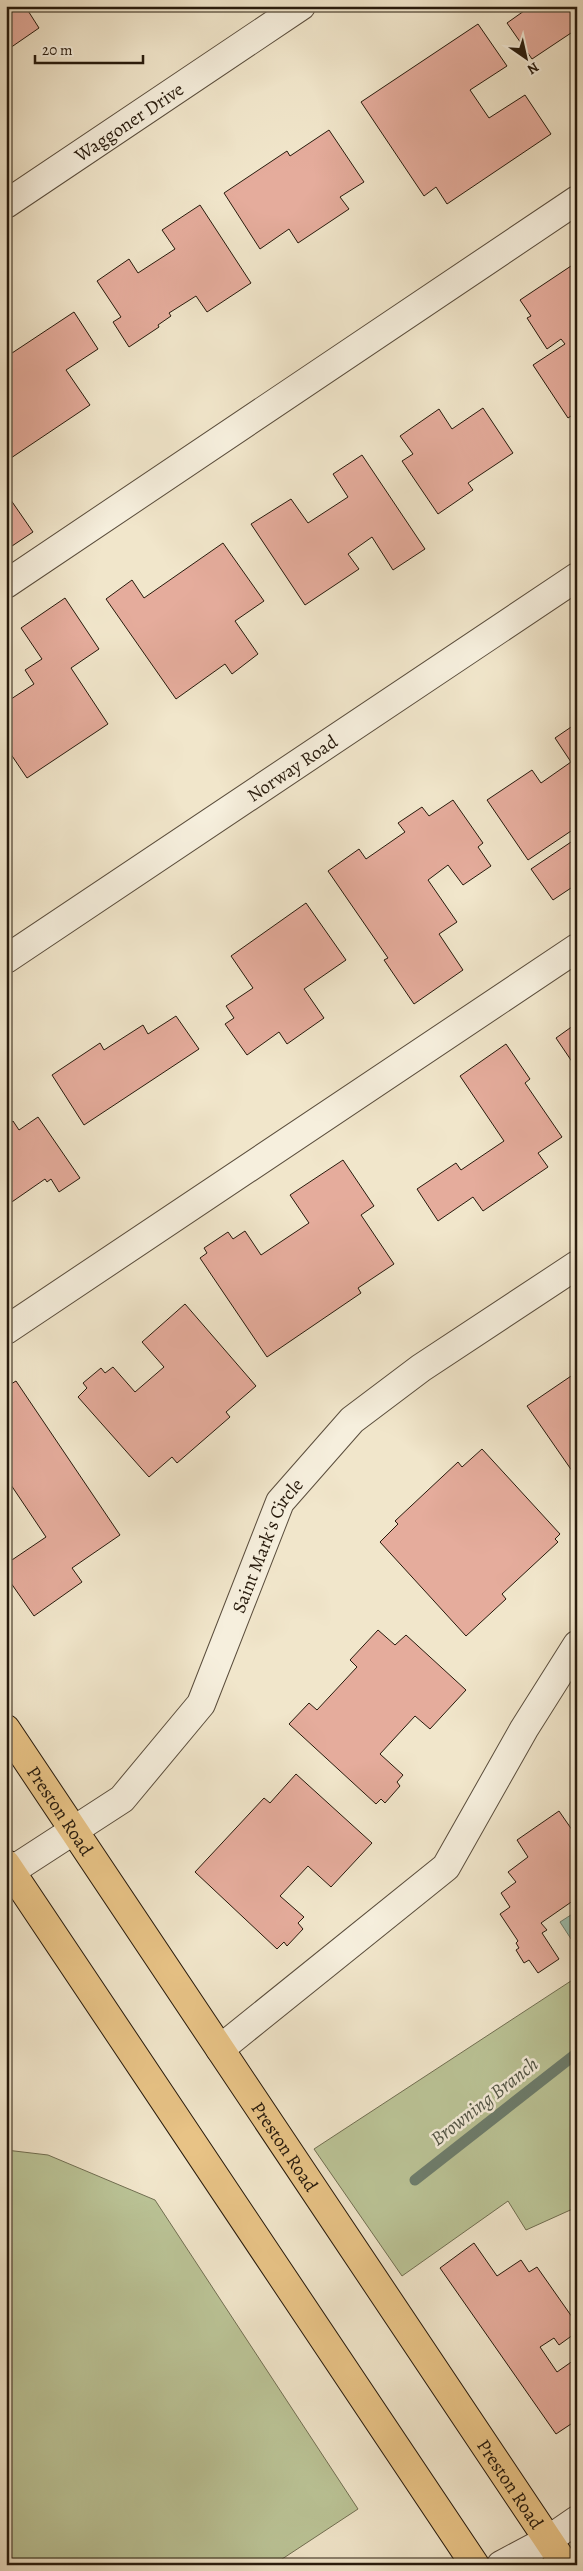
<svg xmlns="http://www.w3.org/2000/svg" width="583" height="2571" font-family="Alegreya,serif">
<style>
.green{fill:#bbc497;stroke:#716f52}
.water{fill:#9cc0b0;stroke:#6d7e6e}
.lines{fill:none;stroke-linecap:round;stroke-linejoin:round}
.stream{stroke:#6d7e6e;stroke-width:11}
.building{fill:#e5ac9c;stroke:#271a0c}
.minor-casing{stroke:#5a4d3c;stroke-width:30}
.major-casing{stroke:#271a0c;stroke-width:30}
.minor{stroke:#f6efdd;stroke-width:28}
.major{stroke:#e8c386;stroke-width:28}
.labels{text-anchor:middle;stroke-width:5;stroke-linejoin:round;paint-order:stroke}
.street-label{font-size:19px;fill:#271a0c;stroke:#f6efdd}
.water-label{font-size:20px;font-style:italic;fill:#505445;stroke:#f6efdd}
</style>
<rect width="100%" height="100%" fill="#f1e6cb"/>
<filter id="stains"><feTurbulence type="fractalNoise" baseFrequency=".004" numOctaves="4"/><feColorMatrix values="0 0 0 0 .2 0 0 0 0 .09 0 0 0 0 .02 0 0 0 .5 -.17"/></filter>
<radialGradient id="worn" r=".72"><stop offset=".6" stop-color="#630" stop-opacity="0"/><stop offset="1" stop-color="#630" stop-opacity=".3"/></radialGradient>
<g class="green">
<path d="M577,1977V2207L526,2230L508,2201L402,2276L314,2149Z"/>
<path d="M6,2150L48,2155L155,2200L358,2509L273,2565H6Z"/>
</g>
<path class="water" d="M577,1911V1944L575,1945L560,1922Z"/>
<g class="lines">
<path class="stream" d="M415,2180L577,2053"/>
</g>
<g class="building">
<path d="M6,6H25L39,28L10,48L6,45Z"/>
<path d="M531,6H577V29L532,59L507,23Z"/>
<path d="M478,24L507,66L470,90L489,118L525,95L551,134L447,204L436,187L424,196L361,102Z"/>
<path d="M329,130L364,182L340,197L349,209L298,243L289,229L260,249L224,193L287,151L290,156Z"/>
<path d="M200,205L251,283L207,312L196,296L169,313L171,316L158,325L159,327L129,347L113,322L121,317L97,281L129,259L138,273L175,249L162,230Z"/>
<path d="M577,262V412L568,418L533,365L565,344L561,339L547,349L527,318L531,316L520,300Z"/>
<path d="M74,312L98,349L66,370L90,405L8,460L6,457V357Z"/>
<path d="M483,408L513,453L468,483L473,490L438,514L402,461L413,454L400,436L439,409L452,429Z"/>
<path d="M362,455L425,549L393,570L372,537L348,554L359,569L305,605L251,524L291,499L308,523L348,497L333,474Z"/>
<path d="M6,493L33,532L6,550Z"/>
<path d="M223,543L264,601L235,621L258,654L232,674L225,664L176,699L106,599L132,580L144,598Z"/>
<path d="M65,598L99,649L71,668L108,724L27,778L6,747V698L8,701L34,684L25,670L42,659L21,628Z"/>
<path d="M577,723V827L528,860L487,800L532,770L541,783L571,762L555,738Z"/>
<path d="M453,800L483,843L478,847L491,866L463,885L448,865L428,880L457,922L439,934L463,970L414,1004L384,960L388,958L328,871L359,849L366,859L405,832L398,823L422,807L429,816Z"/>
<path d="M577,838V884L553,900L531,869Z"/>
<path d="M306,903L346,960L304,989L324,1018L287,1044L279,1032L247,1055L225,1024L234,1018L226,1006L253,988L231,956Z"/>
<path d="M176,1016L199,1049L84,1125L52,1075L100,1043L104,1050L143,1025L148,1034Z"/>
<path d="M577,1023V1069L556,1038Z"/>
<path d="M506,1044L530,1079L525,1083L562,1137L538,1153L548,1167L483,1211L473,1197L438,1221L417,1189L456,1163L461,1170L504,1141L460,1076Z"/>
<path d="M38,1117L80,1178L59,1192L51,1179L47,1182L45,1179L6,1206V1123L8,1125L13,1121L19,1130Z"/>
<path d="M343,1160L374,1206L361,1215L394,1264L358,1288L361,1293L267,1357L200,1258L207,1253L204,1248L228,1232L233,1239L245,1231L261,1255L309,1223L290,1195Z"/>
<path d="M185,1304L256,1386L226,1412L230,1417L177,1463L172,1457L149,1477L78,1397L87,1388L83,1383L101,1368L105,1373L113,1367L135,1392L164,1367L142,1342Z"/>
<path d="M577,1372V1478L527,1406Z"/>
<path d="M16,1381L120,1535L72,1568L82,1582L34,1616L6,1576V1564L46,1537L11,1485L6,1488V1387Z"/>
<path d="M482,1449L560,1534L555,1539L558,1542L502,1594L506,1599L466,1636L380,1542L398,1524L395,1521L458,1462L462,1467Z"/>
<path d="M378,1630L395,1645L406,1635L466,1690L430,1729L415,1716L380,1754L403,1775L397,1782L400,1786L385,1803L381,1799L376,1804L289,1724L309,1703L317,1710L357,1667L350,1660Z"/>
<path d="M296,1774L372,1843L331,1887L308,1866L280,1896L304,1917L298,1923L303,1929L287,1946L284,1942L277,1949L195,1872L264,1798L270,1803Z"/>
<path d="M559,1811L577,1837V1898L541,1923L547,1930L542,1933L559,1959L538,1973L529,1960L524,1963L516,1950L519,1948L516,1943L518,1941L500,1914L510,1907L501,1893L516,1882L508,1872L528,1857L517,1840Z"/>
<path d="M474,2243L497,2276L521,2260L529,2272L537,2267L577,2324V2332L559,2345L554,2338L540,2347L557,2372L577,2358V2420L556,2434L440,2268Z"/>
</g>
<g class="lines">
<g class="minor-casing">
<g id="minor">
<path id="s1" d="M6,204L301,6"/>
<path d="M6,584L577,200"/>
<path id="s2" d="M6,959L577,577"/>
<path d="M6,1330L577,948"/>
<path id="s3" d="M11,1871L122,1799L201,1704L280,1502L352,1420L421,1368L577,1265"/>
<path d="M220,2049L446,1867L524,1729L577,1645"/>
<path d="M501,2565L548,2540L577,2520"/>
</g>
</g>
<g class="major-casing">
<g id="major">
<path id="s4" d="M6,1729L565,2565"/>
<path d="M6,1864L475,2565"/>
</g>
</g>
<use href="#minor" class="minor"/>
<use href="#major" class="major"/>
</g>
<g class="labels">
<g class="street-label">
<text dy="7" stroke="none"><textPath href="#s1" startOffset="148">Waggoner Drive</textPath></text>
<text dy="7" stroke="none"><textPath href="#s2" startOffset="344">Norway Road</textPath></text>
<text dy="7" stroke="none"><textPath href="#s3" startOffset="428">Saint Mark's Circle</textPath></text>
<text dy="7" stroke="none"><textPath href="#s4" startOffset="98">Preston Road</textPath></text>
<text dy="7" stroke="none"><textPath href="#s4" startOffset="502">Preston Road</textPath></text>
<text dy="7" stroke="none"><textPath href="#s4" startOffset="908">Preston Road</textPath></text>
</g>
<g class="water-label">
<text transform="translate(484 2101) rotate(-38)" y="7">Browning Branch</text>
</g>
</g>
<rect width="583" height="2571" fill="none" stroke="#f1e6cb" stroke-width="25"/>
<rect x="8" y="8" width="568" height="2556" fill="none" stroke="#271a0c" stroke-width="2.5"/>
<rect x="12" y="12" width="558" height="2546" fill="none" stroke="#271a0c"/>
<g transform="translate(526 58) rotate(146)" stroke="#f6efdd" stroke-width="4" paint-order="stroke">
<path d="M0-4L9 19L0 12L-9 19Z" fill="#271a0c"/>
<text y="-8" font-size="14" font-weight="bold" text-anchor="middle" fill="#271a0c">N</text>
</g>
<path d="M35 55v8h108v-8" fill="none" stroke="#271a0c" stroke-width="2.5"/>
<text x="42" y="55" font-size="15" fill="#271a0c" stroke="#f6efdd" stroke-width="4" paint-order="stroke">20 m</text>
<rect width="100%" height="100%" filter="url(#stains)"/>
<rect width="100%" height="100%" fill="url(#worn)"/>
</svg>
